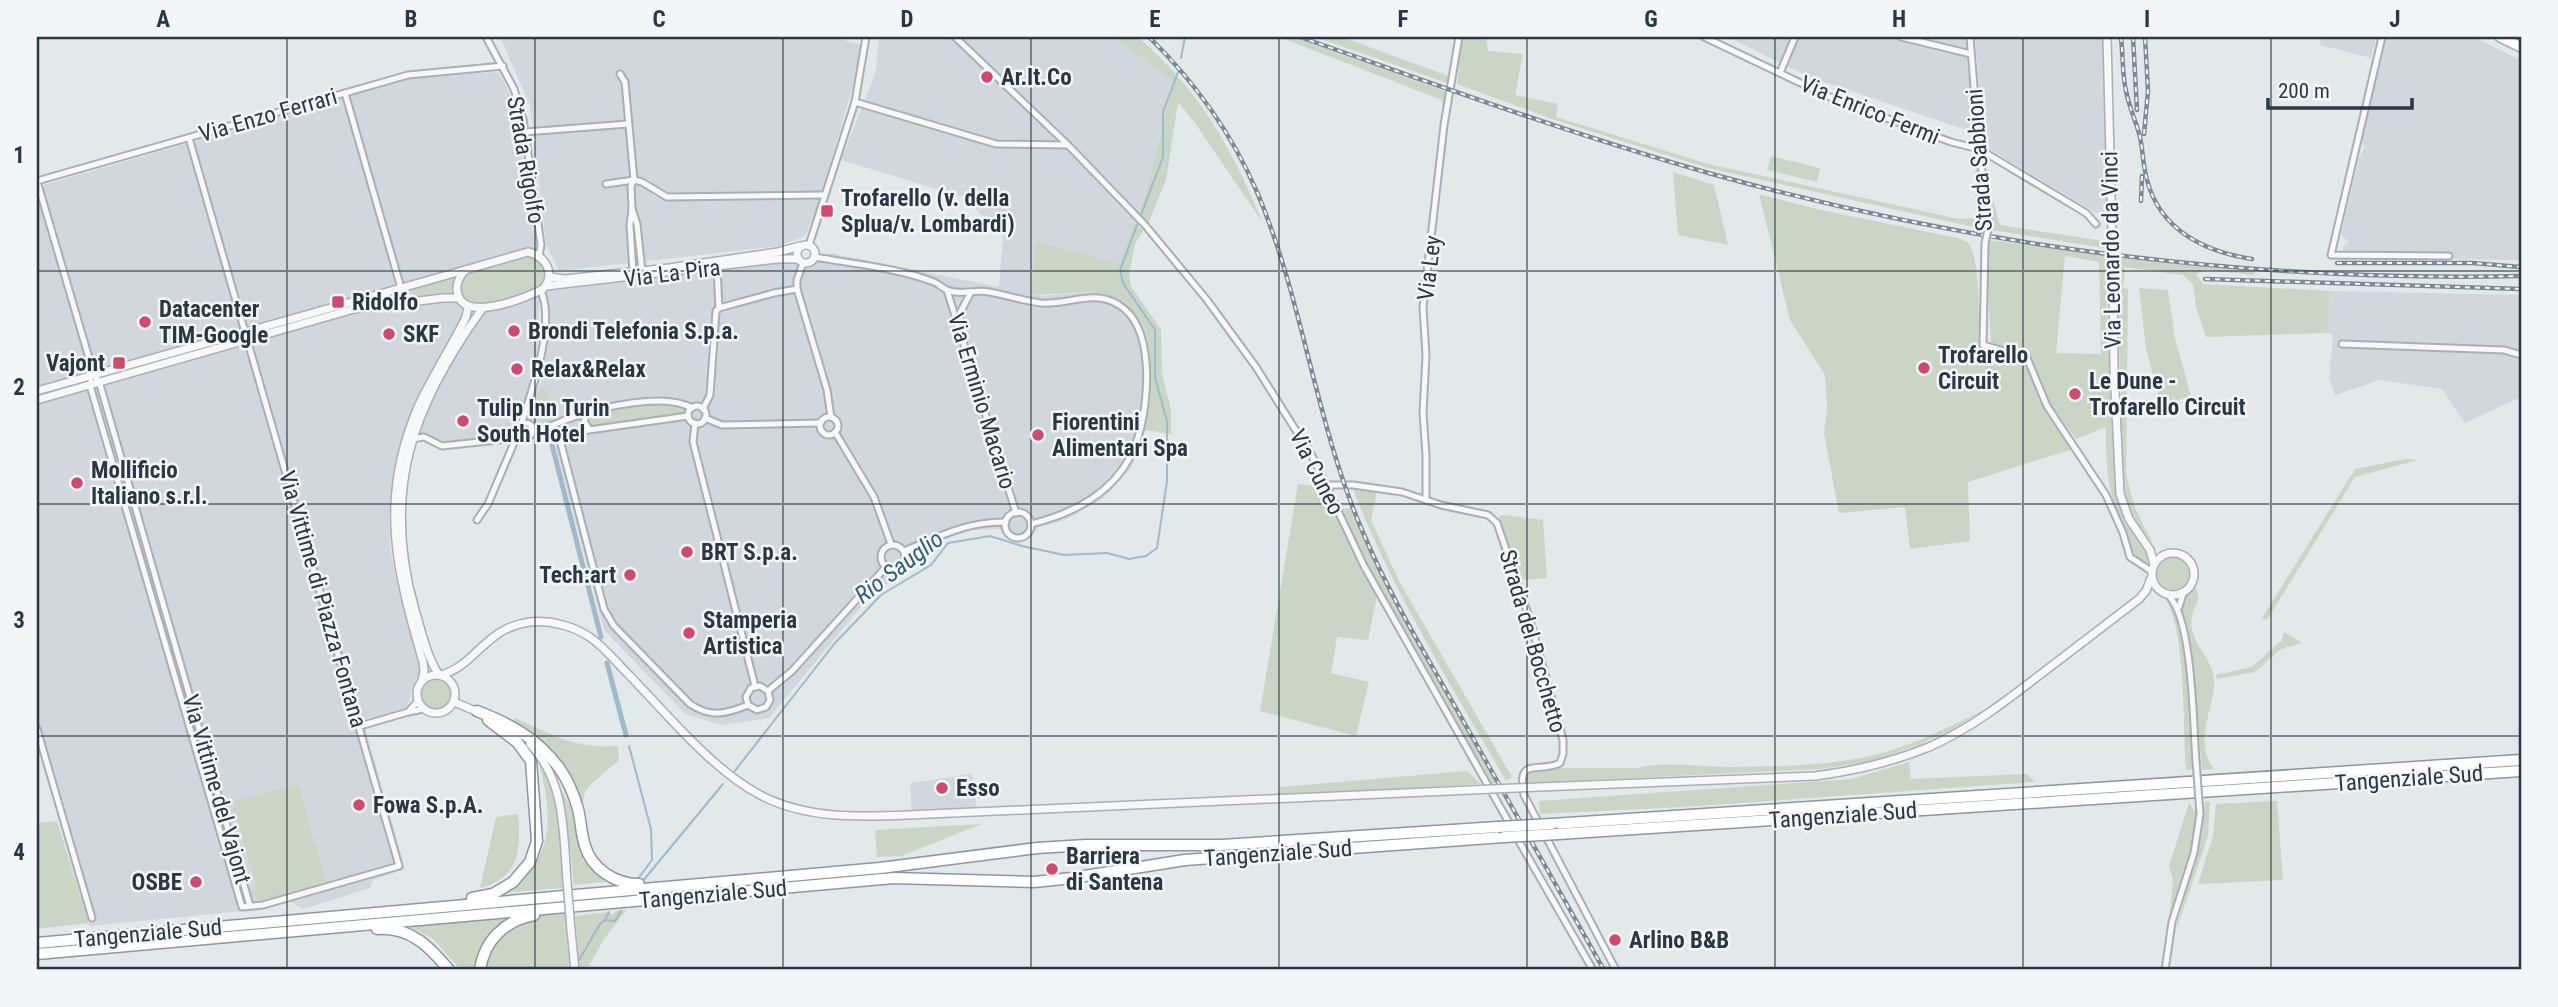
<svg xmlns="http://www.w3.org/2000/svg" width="2558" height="1007" font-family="'Roboto Condensed',sans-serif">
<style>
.built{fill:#d1d7dd}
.green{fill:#cbd5c5;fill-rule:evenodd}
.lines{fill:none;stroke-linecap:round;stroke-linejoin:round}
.stream{stroke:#9fbacb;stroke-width:2}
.canal{stroke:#9fbacb;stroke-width:5}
.minor-casing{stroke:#a8afb6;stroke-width:9}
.tertiary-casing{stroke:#a8afb6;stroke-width:10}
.primary-casing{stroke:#a3adb7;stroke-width:12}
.motorway-casing{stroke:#8b97a2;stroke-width:13}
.minor{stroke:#f6f8fa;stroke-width:5}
.tertiary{stroke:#f6f8fa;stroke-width:7}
.primary{stroke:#fff;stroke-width:9}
.motorway{stroke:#fff;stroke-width:10}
.rail-casing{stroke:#7d8995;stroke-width:4.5}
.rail{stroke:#f3f6f9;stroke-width:2;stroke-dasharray:5;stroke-linecap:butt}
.minor-bridge-casing{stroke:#a8afb6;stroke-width:9;stroke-linecap:butt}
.tertiary-bridge-casing{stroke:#a8afb6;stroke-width:10;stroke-linecap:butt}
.motorway-bridge-casing{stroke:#8b97a2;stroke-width:13;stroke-linecap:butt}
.minor-bridge{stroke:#f6f8fa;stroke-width:5}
.tertiary-bridge{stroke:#f6f8fa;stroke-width:7}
.motorway-bridge{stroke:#fff;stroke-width:10}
.grid{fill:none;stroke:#2b3744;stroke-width:2;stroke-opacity:0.55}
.poi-dot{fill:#cf4a6f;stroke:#f3f6f9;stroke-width:2.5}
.labels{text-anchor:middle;stroke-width:5;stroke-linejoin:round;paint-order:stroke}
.poi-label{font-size:23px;font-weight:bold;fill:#2b3744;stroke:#f3f6f9;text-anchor:start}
.street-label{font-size:23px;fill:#2b3744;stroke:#f3f6f9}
.water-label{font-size:24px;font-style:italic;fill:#345c78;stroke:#f3f6f9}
.neatline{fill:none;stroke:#2b3744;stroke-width:2.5}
.grid-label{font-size:23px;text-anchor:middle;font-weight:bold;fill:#2b3744}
</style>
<rect width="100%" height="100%" fill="#e3e8eb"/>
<g class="built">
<path d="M500,37H832L865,46L818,204L805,236L780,246L559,271L546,244L530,105Z"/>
<path d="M879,37H1113L1173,80L1150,180L1120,265L1036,242L1039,296L1093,292L1126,304L1146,328L1150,358L1145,430L1131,468L1104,498L1065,520L1039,527L1028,539L1014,540L999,529L970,530L910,552L909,564L897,576L870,596L769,718L721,725L685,714L604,630L552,433L542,434L518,445L513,441L444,445L407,425L393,484L389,518L390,548L398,588L421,671L415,682L407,707L363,720L405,869L373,880L370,888L303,909L291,902L263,909L90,926L37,745V187L408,79L498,72L509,92L517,122L535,245L539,303L537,354L516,433L544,375L549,319L546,291L790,262L830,253L999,287L1004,224L984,218L966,198L841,160L876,71Z"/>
<path d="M1728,37H1965L1975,133L1807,76Z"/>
<path d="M1975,37H2105L2111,212L2096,213L1984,146Z"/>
<path d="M2321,37H2376L2371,58L2320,45Z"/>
<path d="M2386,37H2473L2521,60V264L2520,260L2450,259L2449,253L2342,254L2344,245H2347L2348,241L2341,235L2359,158L2365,147L2360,140Z"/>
<path d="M2330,291L2521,295V397L2465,423L2442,389L2380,380L2335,395L2329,377L2333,335L2327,333Z"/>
<path d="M972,774L977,808L912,812L910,783Z"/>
</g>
<g class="green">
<path d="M1113,37H1138C1201,92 1231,147 1263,223L1195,123L1178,102L1166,180L1148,224L1139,212L1150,180L1173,80Z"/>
<path d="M1279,37H1293L1447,92L1442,122V100Z"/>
<path d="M1315,37H1342L1451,77L1450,84Z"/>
<path d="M1462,37H1486L1488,51L1523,54L1515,95L1558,104L1556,117L1708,164L1959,219L1976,218L1975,153L1978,160L1984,219L1982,229L1708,168L1555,120L1457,84Z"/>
<path d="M1771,156L1820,168L1817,182L1767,170Z"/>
<path d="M1983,162L2000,225L2104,241V248L1992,230Z"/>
<path d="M1673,172L1714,185L1728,245L1678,235Z"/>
<path d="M1759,194L1817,209L1957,238C1960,239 1964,240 1967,242C1981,253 1979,331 1979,350L2025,360L2043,402L2073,449L1968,482L1970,541L1910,549L1905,507L1839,513L1824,434L1827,408L1825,375L1790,320Z"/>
<path d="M1135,222L1143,231L1135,244L1129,274L1131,286L1161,330L1162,375L1171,409V434L1145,430L1150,358L1146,328L1126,304L1093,292L1032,295L1036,242L1120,264Z"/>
<path d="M1989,240L2105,255L2115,488L2124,515L2148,552L2150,558L2147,566C2132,558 2130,545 2126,530C2123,519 2116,510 2113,499C2106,477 2106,450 2106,427L2076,439L2050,404L2029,353L1991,345L1987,262ZM2065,256L2099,262L2101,354L2056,353Z"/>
<path d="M529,256C545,261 548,274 539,288L480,306L468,303L461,295V280L467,274Z"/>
<path d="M2120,257L2255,272L2254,275L2206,270L2196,274L2203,284L2330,291L2327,333L2206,337L2196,307L2193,284L2183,275L2125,267L2123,288L2128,289L2126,471C2130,499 2139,520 2154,544C2138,527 2128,510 2124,487L2117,288L2116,268Z"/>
<path d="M455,276L454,294L416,297L411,293L414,287Z"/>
<path d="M2139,288L2168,290L2175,338L2191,396L2161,405L2146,348Z"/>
<path d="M540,389H546L556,417C548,423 544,430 533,422L529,411Z"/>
<path d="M662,403L686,408L687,413L591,426L587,424L586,417L589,415L615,408Z"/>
<path d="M2405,459L2418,460L2355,477L2267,620L2262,618L2355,469Z"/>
<path d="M1298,484L1321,487L1377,596L1368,640L1337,637L1331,673L1369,682L1356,736L1260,711Z"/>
<path d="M1352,487L1364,491H1377L1371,520L1399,581L1512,777L1506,781C1451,685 1392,590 1352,487Z"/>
<path d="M1351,507L1389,593L1496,783L1490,784L1358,549L1340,510Z"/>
<path d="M1504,515L1543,520L1547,578L1520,580L1500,524L1499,516Z"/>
<circle cx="2173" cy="574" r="16"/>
<path d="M2196,588L2199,599C2175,640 2216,651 2214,685C2212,712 2194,744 2214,769L2202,770L2193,672L2182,610C2181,598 2186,594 2196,588Z"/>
<path d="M2169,599C2191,627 2192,732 2195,770H2186C2183,729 2186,632 2166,600Z"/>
<path d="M2284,632L2302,643L2281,649L2255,672L2217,679L2216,675L2252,667L2282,640Z"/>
<circle cx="436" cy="694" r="15"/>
<path d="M1984,710L1951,730L1916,746L1871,761L1821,769L1524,783L1526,773L1539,768H1636C1667,760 1704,768 1737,767C1782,766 1826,766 1870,756C1910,747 1947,728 1984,710Z"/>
<path d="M515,718C553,735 574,749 618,746L619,760L591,784L585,792L583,803L567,768L536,737L513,720Z"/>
<path d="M538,759C564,789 560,851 563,888L503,893C557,859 553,817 538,759Z"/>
<path d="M1909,762L1911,779L2027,774L2035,782L1684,807L1540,814L1539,801L1851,779Z"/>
<path d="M1467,771L1481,784L1277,795L1280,787Z"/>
<path d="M298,784L326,883L265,901L252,897L251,891L257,888L233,808L237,806L236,801Z"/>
<path d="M561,788L571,808L583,860L606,882L574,885L565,807Z"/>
<path d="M2205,801L2210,802L2208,836L2173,940L2202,833Z"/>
<path d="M2277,801L2283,880L2198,884L2213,836L2216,804Z"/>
<path d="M2189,803L2197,814L2195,835L2168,931L2173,880L2169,866Z"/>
<path d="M518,814C521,849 520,878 480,888L496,817Z"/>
<path d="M57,821L89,923L37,929V823Z"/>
<path d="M982,824L901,856L877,857L875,830Z"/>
<path d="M626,910L604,939L587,969L580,970L575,916L608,912L612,915L616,911Z"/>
<path d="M565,914L570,969L569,970H483C488,945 506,925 530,917C541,914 554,915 565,914Z"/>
<path d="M511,918L502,926L478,970H461L433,939L411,927Z"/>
</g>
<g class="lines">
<g class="stream">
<path d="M1181,58L1185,37"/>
<path d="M629,746L651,829L652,860L637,880"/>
<path d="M734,772L835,643L881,595L931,565L948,543L990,536L1022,546L1064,555L1107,553L1129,559L1146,556L1157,548L1167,481V421L1155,378V330L1123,283L1120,270L1163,157V112L1178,72"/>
<path d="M642,882L723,784"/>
<path d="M605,920L609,912"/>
<path d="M579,960L600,924L605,920L615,921L621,911"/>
</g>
<g class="canal">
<path d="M549,433L601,637"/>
<path d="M607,663L626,735"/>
</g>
<g class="minor-casing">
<g id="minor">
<path d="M486,37L514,89L523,119L541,245L539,256"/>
<path d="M955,37L1068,145L1145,225L1207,300L1256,367L1312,456L1364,566L1512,828"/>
<path d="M1704,37L1832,98L1951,142L1979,149L2086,213L2096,224"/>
<path d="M1901,37L1971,54"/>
<path d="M1970,37L1979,149L1989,225"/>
<path d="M2382,37L2331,255L2449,256"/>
<path d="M1780,73L1795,37"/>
<path d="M620,74L625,82L634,180L631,186L632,209"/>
<path d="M345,93L405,302"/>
<path d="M855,102L996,144L1068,145"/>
<path d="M525,132L628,124"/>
<path d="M606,184L634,180L642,182L667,197L824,195"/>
<path d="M1985,243L1983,345L2027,358L2047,406L2106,495L2123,533L2130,557L2151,571"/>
<path d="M809,245L855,102L866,37"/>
<path d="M815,257C854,264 897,268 934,282C939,284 942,288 947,290C961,296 976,289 989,292C1006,295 1024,301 1041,303C1068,305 1094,289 1119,305C1155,327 1149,399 1139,434C1125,486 1080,512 1031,524"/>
<path d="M803,263L797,280V289L827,390L831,417"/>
<path d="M717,267L719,308"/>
<path d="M633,272L630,225L632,209L637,224L642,271"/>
<path d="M947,290L1016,513"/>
<path d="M960,320V313L971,292"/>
<path d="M2342,344L2504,350L2521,355"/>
<path d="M91,381V389L242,907L263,905L399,866L189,138"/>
<circle cx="697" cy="415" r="9"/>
<path d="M703,409L710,395L716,311L719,308L774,293L797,289"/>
<path d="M588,413L584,421L589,429"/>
<circle cx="829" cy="426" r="9"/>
<path d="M705,418L722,425L820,423"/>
<path d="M695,423L693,442L755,686"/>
<circle cx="526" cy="430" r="7"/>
<path d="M550,426L561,434L688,416"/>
<path d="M520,428C531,392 556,326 541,291"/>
<path d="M532,431C547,429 560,421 574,417C603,407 664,392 692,408"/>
<path d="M835,432L874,497L891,544"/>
<path d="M561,434L560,440L604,609L614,626L690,704C711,718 726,714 748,705"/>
<path d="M412,439L424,437L442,446L516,438L521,435"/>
<path d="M1324,485H1353L1402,492L1441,505L1488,515L1497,523L1530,620L1563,740V754L1560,763C1539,774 1516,755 1524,795L1616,970"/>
<path d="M1426,500V455L1423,413L1426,356L1423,307L1444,125L1459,37"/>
<circle cx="1018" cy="525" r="13"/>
<path d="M477,520L488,504L516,438"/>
<circle cx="893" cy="557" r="12"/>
<path d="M904,551C938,537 968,521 1006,522"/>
<path d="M2169,596C2193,621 2193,724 2196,761"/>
<path d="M2179,607L2183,594"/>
<path d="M768,691L792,671L886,567"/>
<path d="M417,702L408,712L424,709"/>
<path d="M748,705L746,697L751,688L760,686L768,691"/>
<path d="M748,705L757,710L766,707L770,700L768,691"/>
<path d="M360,726L408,712"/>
<path d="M37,729L92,918"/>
<path d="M1516,836L1593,970"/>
<path d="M250,906L99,381L94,375L37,181L408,75L503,66"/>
<path d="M2165,970L2172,922L2194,853L2200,814"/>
</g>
</g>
<g class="tertiary-casing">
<g id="tertiary">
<path d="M2107,37L2112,236"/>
<circle cx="806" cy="254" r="9"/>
<path d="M528,252C546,256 556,274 543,289C526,298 466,322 458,295C455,286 459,277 465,270Z"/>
<path d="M2113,269L2114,369L2120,494L2129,519L2150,550L2154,564"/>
<path d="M549,277L565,279L669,268L778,252L800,246"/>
<path d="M546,286L777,259H798"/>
<path d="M37,391L465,270"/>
<path d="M37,400L354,309L443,298H459"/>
<circle cx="2173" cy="574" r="21"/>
<circle cx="436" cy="694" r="19"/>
<path d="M439,675C426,655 422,632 415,610C381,492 412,406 482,309"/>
<path d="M441,675C477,665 484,628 530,622C551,620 574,626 591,638C605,648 617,663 629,675C668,715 712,770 762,796C808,819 858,817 908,815L1471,790"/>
<path d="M422,681L424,671L423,662C396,569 378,500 418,407C432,376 451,348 466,317L468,307"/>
<path d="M454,702L478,712"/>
<path d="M530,744C566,782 563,832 567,881"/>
<path d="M1539,787L1815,776C1854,771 1892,762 1929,747C1970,729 2006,701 2041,674C2074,649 2106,624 2139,599L2146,591L2151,578"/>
<path d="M571,930L575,970"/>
</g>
</g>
<g class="primary-casing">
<path id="primary" d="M2500,37L2521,47"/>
</g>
<g class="motorway-casing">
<g id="motorway">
<path d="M477,711C511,724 538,739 560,769C568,781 574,795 578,809C581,821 581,834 585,846C592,869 615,884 639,884"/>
<path d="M1552,824L2521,760"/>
<path d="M1558,834L2521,771"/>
<path d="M472,898L493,894L513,882L530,862L537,841L531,761L517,742L488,720"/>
<path d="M377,929C411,927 429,946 449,970"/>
<path d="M37,943L880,868L1037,848L1086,845H1222L1498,827"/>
<path d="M37,954L894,878L1034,882L1072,878L1185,860L1504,837"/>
<path d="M480,970C484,941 505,920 534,915"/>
</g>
</g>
<use href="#minor" class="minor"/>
<use href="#tertiary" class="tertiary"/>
<use href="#primary" class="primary"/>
<use href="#motorway" class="motorway"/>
<g class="rail-casing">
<g id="rail">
<path d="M1149,37C1194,81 1232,134 1257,192C1303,300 1315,421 1362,530C1389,595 1426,655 1461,717C1509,801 1556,886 1604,970"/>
<path d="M1300,37C1437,85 1573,135 1712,174C1974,247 2250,282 2521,276"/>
<path d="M2121,37C2123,55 2122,73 2126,91C2129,107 2136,121 2140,137C2143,151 2143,166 2147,180C2160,230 2205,252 2252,259"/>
<path d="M2133,37L2137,110"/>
<path d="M2144,134L2148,91L2145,37"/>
<path d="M2141,201L2142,176"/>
<path d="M2337,263H2473L2520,267"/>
<path d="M2205,279L2521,289"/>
</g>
</g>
<use href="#rail" class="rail"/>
<g class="minor-bridge-casing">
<g id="minor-bridge">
<path d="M1985,243L1989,225"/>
<path d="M2196,761L2200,814"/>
</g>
</g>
<g class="tertiary-bridge-casing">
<g id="tertiary-bridge">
<path d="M2112,236L2113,269"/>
<path d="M1471,790L1539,787"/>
<path d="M567,881L571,930"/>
</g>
</g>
<g class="motorway-bridge-casing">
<g id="motorway-bridge">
<path d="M1498,827L1552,824"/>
<path d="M1504,837L1558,834"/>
</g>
</g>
<use href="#minor-bridge" class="minor-bridge"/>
<use href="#tertiary-bridge" class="tertiary-bridge"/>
<use href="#motorway-bridge" class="motorway-bridge"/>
</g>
<path class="grid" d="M287,37V970M535,37V970M783,37V970M1031,37V970M1279,37V970M1527,37V970M1775,37V970M2023,37V970M2271,37V970M37,271H2521M37,504H2521M37,736H2521"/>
<g class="poi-dot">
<circle cx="987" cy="77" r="7"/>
<rect x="820" y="204" width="14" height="14" rx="3.5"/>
<rect x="331" y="295" width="14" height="14" rx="3.5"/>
<circle cx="145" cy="322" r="7"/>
<circle cx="514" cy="331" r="7"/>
<circle cx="389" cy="334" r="7"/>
<rect x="112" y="356" width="14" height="14" rx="3.5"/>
<circle cx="1924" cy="368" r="7"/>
<circle cx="517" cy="369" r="7"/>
<circle cx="2075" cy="394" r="7"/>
<circle cx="463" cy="421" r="7"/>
<circle cx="1038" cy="435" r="7"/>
<circle cx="77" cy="483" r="7"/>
<circle cx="687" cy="552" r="7"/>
<circle cx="630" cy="575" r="7"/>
<circle cx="689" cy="633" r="7"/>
<circle cx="942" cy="788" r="7"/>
<circle cx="359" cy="805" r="7"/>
<circle cx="1052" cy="869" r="7"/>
<circle cx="196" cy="882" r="7"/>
<circle cx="1615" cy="940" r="7"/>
</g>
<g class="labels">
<g class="poi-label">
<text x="1001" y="85">Ar.It.Co</text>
<text x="841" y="206">Trofarello (v. della<tspan x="841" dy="26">Splua/v. Lombardi)</tspan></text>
<text x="352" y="310">Ridolfo</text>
<text x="159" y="317">Datacenter<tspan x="159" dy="26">TIM-Google</tspan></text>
<text x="528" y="339">Brondi Telefonia S.p.a.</text>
<text x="403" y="342">SKF</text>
<text x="1938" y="363">Trofarello<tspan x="1938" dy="26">Circuit</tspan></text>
<text x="105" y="371" text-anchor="end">Vajont</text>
<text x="531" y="377">Relax&amp;Relax</text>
<text x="2089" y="389">Le Dune -<tspan x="2089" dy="26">Trofarello Circuit</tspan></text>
<text x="477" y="416">Tulip Inn Turin<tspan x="477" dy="26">South Hotel</tspan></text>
<text x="1052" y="430">Fiorentini<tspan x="1052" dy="26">Alimentari Spa</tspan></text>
<text x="91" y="478">Mollificio<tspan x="91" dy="26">Italiano s.r.l.</tspan></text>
<text x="701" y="560">BRT S.p.a.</text>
<text x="616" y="583" text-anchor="end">Tech:art</text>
<text x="703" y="628">Stamperia<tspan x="703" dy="26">Artistica</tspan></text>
<text x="956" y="796">Esso</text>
<text x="373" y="813">Fowa S.p.A.</text>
<text x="1066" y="864">Barriera<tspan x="1066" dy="26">di Santena</tspan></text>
<text x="182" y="890" text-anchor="end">OSBE</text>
<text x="1629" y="948">Arlino B&amp;B</text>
</g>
<g class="street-label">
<text transform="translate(1870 110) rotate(22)" y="8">Via Enrico Fermi</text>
<text transform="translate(268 115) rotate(-16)" y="8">Via Enzo Ferrari</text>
<text transform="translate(526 160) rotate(80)" y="8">Strada Rigolfo</text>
<text transform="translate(1979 160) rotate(-94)" y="8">Strada Sabbioni</text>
<text transform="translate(2111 250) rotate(-91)" y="8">Via Leonardo da Vinci</text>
<text transform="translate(1429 268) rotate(-83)" y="8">Via Ley</text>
<text transform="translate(672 273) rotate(-7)" y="8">Via La Pira</text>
<text transform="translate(982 401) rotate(73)" y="8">Via Erminio Macario</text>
<text transform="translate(1317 472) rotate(63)" y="8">Via Cuneo</text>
<text transform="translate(323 599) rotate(74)" y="8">Via Vittime di Piazza Fontana</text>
<text transform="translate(1533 641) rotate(74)" y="8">Strada del Bocchetto</text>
<text transform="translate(2409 778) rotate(-4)" y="8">Tangenziale Sud</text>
<text transform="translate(217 789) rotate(74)" y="8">Via Vittime del Vajont</text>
<text transform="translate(1843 815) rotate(-4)" y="8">Tangenziale Sud</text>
<text transform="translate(1278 853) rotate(-4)" y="8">Tangenziale Sud</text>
<text transform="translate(713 894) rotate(-5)" y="8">Tangenziale Sud</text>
<text transform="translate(148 933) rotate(-5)" y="8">Tangenziale Sud</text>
</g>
<g class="water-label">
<text transform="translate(899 567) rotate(-37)" y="8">Rio Sauglio</text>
</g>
</g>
<rect width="2558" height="1007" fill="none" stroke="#f3f6f9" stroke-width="77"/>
<path d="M2268 98v10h144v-10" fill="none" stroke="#2b3744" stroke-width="3.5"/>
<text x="2278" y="98" font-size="21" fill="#2b3744" stroke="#f3f6f9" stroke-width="5" paint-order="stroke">200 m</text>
<rect x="38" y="38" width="2482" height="930" class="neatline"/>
<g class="grid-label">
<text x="163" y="27">A</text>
<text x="411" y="27">B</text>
<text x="659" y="27">C</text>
<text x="907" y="27">D</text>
<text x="1155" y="27">E</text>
<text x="1403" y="27">F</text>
<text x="1651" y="27">G</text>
<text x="1899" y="27">H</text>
<text x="2147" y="27">I</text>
<text x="2395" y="27">J</text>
<text x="19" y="163">1</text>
<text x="19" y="395">2</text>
<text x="19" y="628">3</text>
<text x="19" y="860">4</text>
</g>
</svg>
